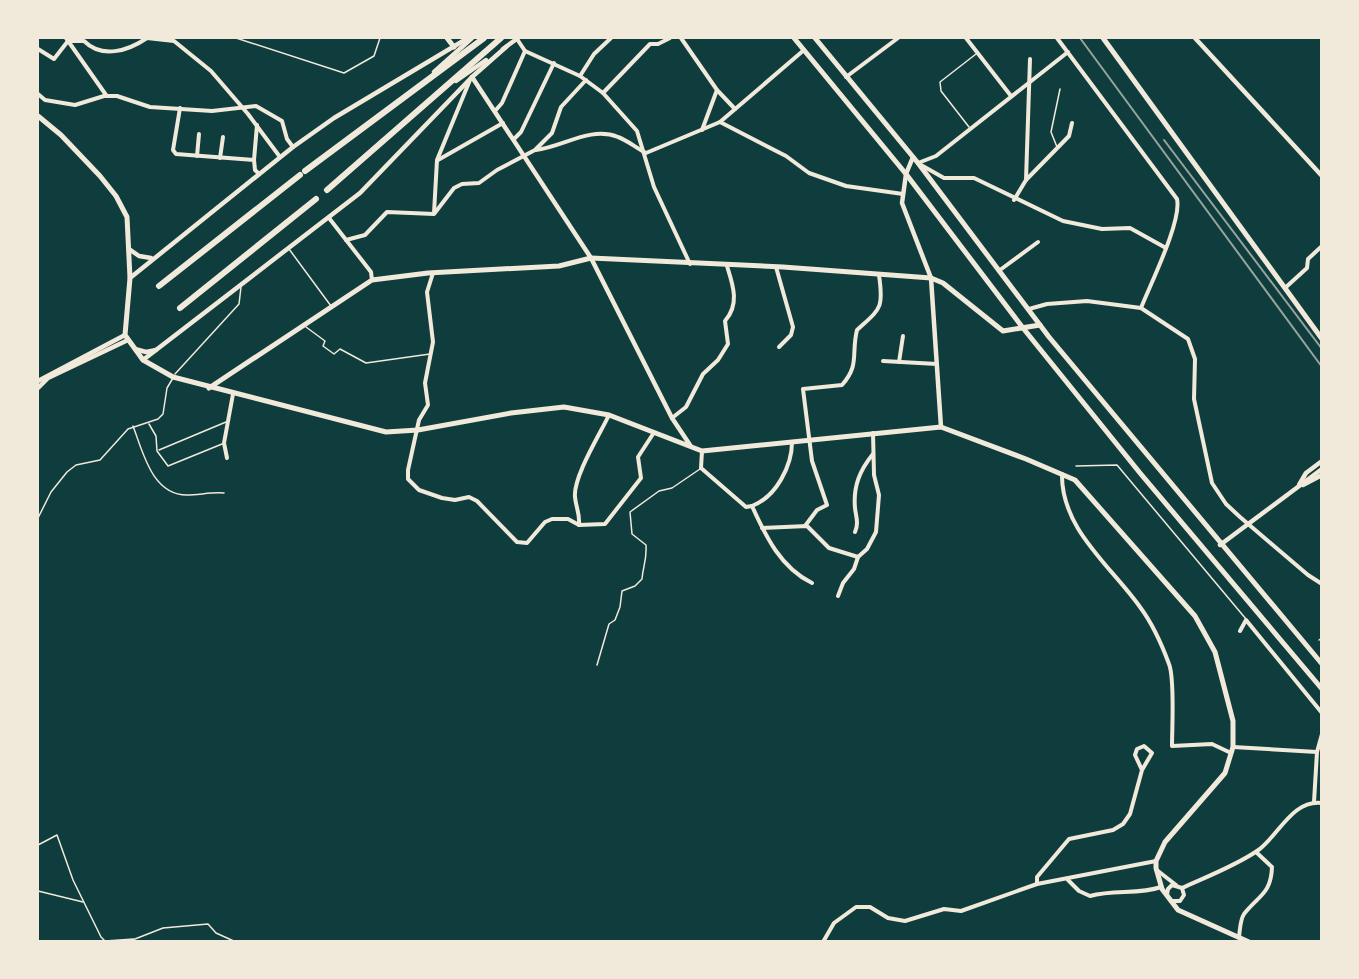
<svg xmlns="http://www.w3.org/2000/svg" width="1359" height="979" font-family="'Space Grotesk',sans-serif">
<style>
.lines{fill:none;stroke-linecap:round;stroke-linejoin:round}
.service{stroke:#f1e9da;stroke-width:1.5}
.minor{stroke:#f1e9da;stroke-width:4}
.tertiary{stroke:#f1e9da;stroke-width:4.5}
.secondary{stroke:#f1e9da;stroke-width:5}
.trunk{stroke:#f1e9da;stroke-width:6}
.rail{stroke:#97a49c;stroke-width:2}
</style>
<rect width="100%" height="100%" fill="#0f3d3e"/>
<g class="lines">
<g class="service">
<path d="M236,38L344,73L374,56L380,38"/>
<path d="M969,127L941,91L940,82L976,54"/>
<path d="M1057,147L1051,132L1060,89"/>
<path d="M289,249L331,306"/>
<path d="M306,327L325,341L323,346L334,354L340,349L366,363L430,354"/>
<path d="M175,374L239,304L241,287"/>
<path d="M149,424L156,436L157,451L168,466L222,444"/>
<path d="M133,426C143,452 152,495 187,495C199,495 211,492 224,493"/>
<path d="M159,450L226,422"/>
<path d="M1076,466L1117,465L1246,619"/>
<path d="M38,518L51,492L67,472L76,465L100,460L128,429L158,419L163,414L167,388L173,378"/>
<path d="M1319,640L1322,638"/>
<path d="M597,665L609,624L615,620L620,607L622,591L635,586L642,579C643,566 647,560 646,545L632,534L630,512L659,491L672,488L700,469"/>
<path d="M38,845L57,835L73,880L101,937L105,941L134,939V942"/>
<path d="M38,891L83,902"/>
<path d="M135,939L163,928L208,924L216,933L236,942"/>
</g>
<g class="minor">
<path d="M66,38L106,95"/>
<path d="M681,38L717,90L735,109"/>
<path d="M966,38L1011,96"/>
<path d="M1057,38L1177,199C1182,221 1150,285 1141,308"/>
<path d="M517,39L525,51L580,76L603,93L637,131L654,187L690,264"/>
<path d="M38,49L54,59L68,41H84C102,59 128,51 147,38L174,41L211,71L248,114L280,157"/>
<path d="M580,76L594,54L611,38"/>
<path d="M846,77L898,38"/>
<path d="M603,93L650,44H658L670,38"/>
<path d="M38,94L45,100L75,105L104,96H117L150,107L212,111L256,106L282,121L287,139L293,147"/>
<path d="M180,108L173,150L176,154L254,160L255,170L259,174"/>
<path d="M495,111L502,103L525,51"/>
<path d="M720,122L786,156L809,173L846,186L903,194"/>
<path d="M702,130L717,90"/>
<path d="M514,139L521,132L554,63"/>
<path d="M536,150C563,147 590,126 618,137C627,140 636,148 646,153L720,122L804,50"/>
<path d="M197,156L199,134"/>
<path d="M220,158L223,137"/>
<path d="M254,160L257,125"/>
<path d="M438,160L503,123"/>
<path d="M918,163L936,156L1068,52"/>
<path d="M921,165L944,178H974L1063,221L1102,229L1130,228L1166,248"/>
<path d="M1026,180L1030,59"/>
<path d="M1014,200L1026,180L1069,136L1072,123"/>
<path d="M434,213L437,160L470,80"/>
<path d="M329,218L371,272L372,280"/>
<path d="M346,240L365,235L387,212L434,214L454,188L462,184L479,183L497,170L535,150L552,133L561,107L586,80"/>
<path d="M776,267L793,327L791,335L779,347"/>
<path d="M1000,270L1038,242"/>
<path d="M433,273L427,292L433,342L425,383L428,405L419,420L408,470V479L419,490L442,498L455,500L469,497L477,501L517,542L527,543L545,522L552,519H568L579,525L605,524L641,478L638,457L653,434"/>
<path d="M1285,288L1307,268L1308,259L1322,246"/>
<path d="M1029,309L1047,304L1087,301L1141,308L1188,339L1195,359L1194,399L1212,483L1226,504L1240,517L1308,575L1322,584"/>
<path d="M883,361L937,364"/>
<path d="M899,362L903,336"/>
<path d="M672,418L686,407L703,374L718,360L728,344L725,321C740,304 733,285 727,266"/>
<path d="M702,451L701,468L746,507L752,506"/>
<path d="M227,458L224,443L233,394"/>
<path d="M1062,474C1061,529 1111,566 1140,607C1152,623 1162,645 1169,664C1175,679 1172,728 1172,746L1212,744L1231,753"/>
<path d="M752,506C766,537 781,568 812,583"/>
<path d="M752,506C776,497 792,466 792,442"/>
<path d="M579,525C580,513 576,508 575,497C573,477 600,434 609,415"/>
<path d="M805,526L817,510L827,505L812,461L803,389L842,385C860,365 851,354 857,330C880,309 884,309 879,275"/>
<path d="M762,528L807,526L829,548L858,557"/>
<path d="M855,532C859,523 856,517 855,508C853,486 860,470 873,454"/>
<path d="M838,596L843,583L854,569L858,557L867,549L876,532L879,495L874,475L873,433"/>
<path d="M1240,631L1246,620L1322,713"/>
<path d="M1233,747L1317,752"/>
<path d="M1314,802L1317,752L1322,734"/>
<path d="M1158,871L1176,885"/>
<path d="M1068,880L1079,891L1090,896C1114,889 1138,895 1161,887"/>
<path d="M1037,884V877L1069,839L1113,830L1123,824L1130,814L1142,770L1152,753L1144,746L1137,749L1135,755L1142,770"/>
<path d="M1167,895L1168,889L1172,885L1182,888C1206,877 1235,866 1257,851C1278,837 1292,799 1322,803"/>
<path d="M1171,901H1180L1184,895L1182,888"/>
<path d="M1239,937C1240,930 1240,920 1244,914C1259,895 1271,894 1272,867L1256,852"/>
<path d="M823,942L834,923L856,907H870L888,918L905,921L944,909L961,911L1037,884L1156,861"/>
</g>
<g class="tertiary">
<path d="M1195,38L1322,176"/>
<path d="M503,49L518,38"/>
<path d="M434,72L472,38"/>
<path d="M472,77L591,258L672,418L690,445"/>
<path d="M456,81L486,60"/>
<path d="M913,157L906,174L902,203L931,278L941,427"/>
<path d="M129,249L139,256L151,258"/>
<path d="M130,278L293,147L334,118L468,38"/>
<path d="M135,349L146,352L156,350"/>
<path d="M143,360L360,193L472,77L506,47"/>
<path d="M38,381L125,335"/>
<path d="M38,388L48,378L128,340"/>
<path d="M1299,485L1306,473L1322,461"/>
<path d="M1303,485L1322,475"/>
<path d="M1220,545L1322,469"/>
</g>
<g class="secondary">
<path d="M447,38L454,47"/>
<path d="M794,38L906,174L1023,328L1140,473L1322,689"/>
<path d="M815,38L918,163L1049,337L1322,664"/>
<path d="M1103,38L1322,339"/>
<path d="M38,116L61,135L100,176L116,196L127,217L130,278L125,335L143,360L173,377L386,432L418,430L511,413L564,407L609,415L702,451L941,427L1026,459L1075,480L1195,616L1215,652L1233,721V747L1225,773L1165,842L1156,861V868L1162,889L1178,910L1249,942"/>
<path d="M209,388L372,280L428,273L559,266L591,258L783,267L931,278L943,283L1003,331L1040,325"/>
</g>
<g class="trunk">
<path d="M305,171L484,38"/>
<path d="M327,190L501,38"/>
<path d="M159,286L300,175"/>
<path d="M180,308L316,199"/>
</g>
<g class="rail">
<path d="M1080,38L1322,367"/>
<path d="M1164,140L1322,349"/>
</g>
</g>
<rect width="1359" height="979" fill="none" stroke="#f1e9da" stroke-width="78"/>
</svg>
